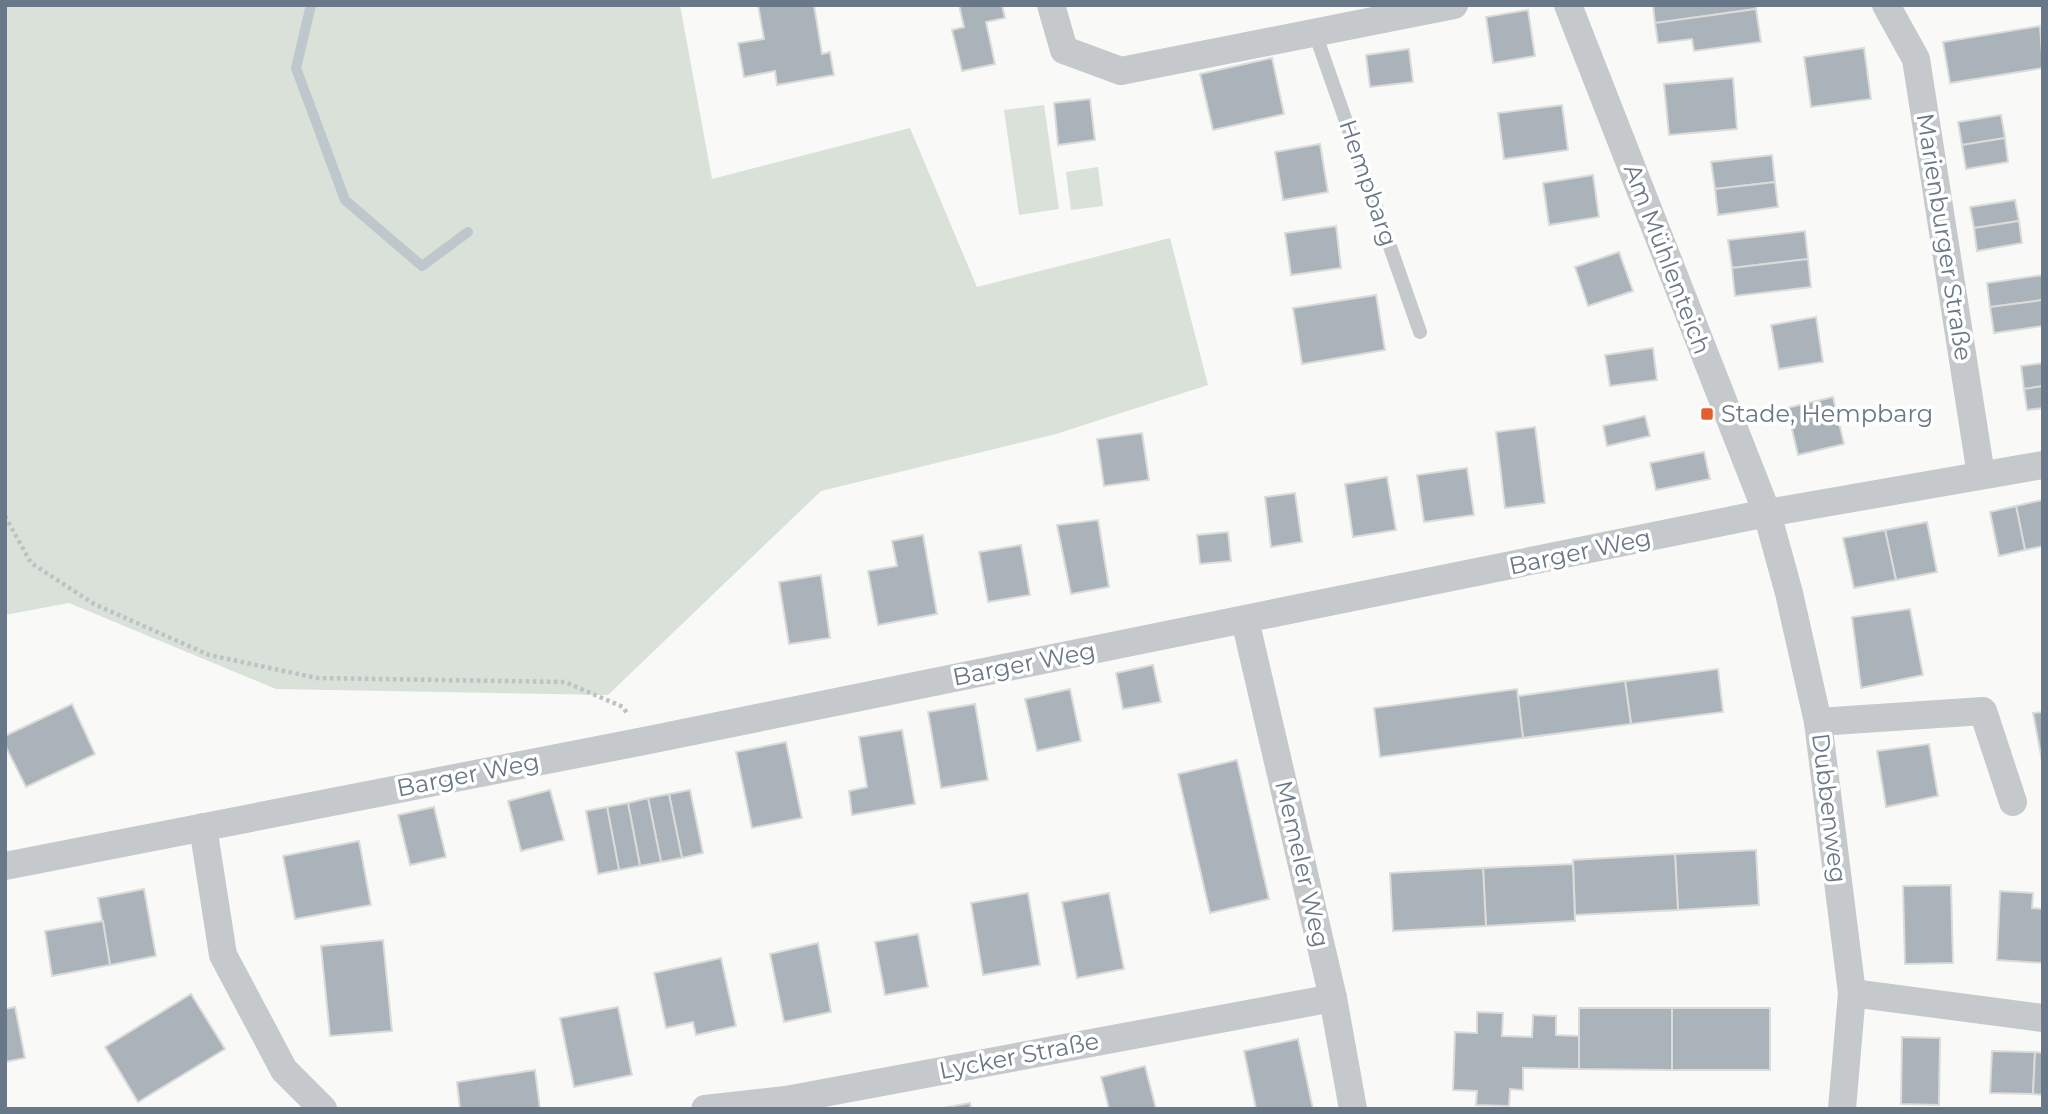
<svg xmlns="http://www.w3.org/2000/svg" width="2048" height="1114" font-family="Montserrat,sans-serif">
<style>
.green{fill:#dae1d8}
.lines{fill:none;stroke-linecap:round;stroke-linejoin:round}
.stream{stroke:#bdc7cc;stroke-width:10}
.building{fill:#abb3ba;stroke:#dbdbd9;stroke-width:2}
.path{stroke:#bfc1c4;stroke-width:4.5;stroke-dasharray:3.5 3.5;stroke-linecap:butt}
.lane{stroke:#c5c9cc;stroke-width:14}
.street{stroke:#c5c9cc;stroke-width:28}
.poi-dot{fill:#e45e2c;stroke:#fff;stroke-width:2.5}
.labels{text-anchor:middle;stroke-width:7;stroke-linejoin:round;paint-order:stroke}
.street-label{font-size:24px;fill:#687888;stroke:#fff}
.poi-label{font-size:24px;fill:#687888;stroke:#fff;text-anchor:start}
</style>
<rect width="100%" height="100%" fill="#f9f9f7"/>
<g class="green">
<path d="M5,5H680L712,179L910,128L977,287L1170,238L1208,385L1056,434L821,491L608,695L276,689L69,603L5,615Z"/>
<path d="M1044,105L1059,209L1019,215L1004,110Z"/>
<path d="M1098,167L1103,206L1071,210L1066,172Z"/>
</g>
<g class="lines">
<path class="stream" d="M311,5L296,68L345,200L422,266L468,232"/>
</g>
<g class="building">
<path d="M758,5H814L822,54L830,52L834,75L777,85L775,71L744,77L738,43L764,39Z"/>
<path d="M959,5H1002L1005,18L986,22L995,64L962,71L952,30L964,27Z"/>
<path d="M1653,5H1756V9L1655,23Z"/>
<path d="M1756,9L1761,42L1694,51L1692,39L1658,43L1655,23Z"/>
<path d="M1528,10L1535,56L1493,63L1486,17Z"/>
<path d="M2040,26L2043,68L1950,83L1943,42Z"/>
<path d="M1864,48L1871,99L1811,107L1804,57Z"/>
<path d="M1409,49L1413,82L1370,87L1366,55Z"/>
<path d="M1272,58L1284,114L1213,130L1200,74Z"/>
<path d="M1733,78L1737,129L1669,135L1664,84Z"/>
<path d="M1090,99L1095,140L1058,145L1054,103Z"/>
<path d="M1562,105L1568,150L1504,159L1498,113Z"/>
<path d="M2001,115L2005,138L1962,145L1958,122Z"/>
<path d="M2005,138L2008,162L1966,169L1962,145Z"/>
<path d="M1320,144L1328,192L1283,200L1275,152Z"/>
<path d="M1772,155L1775,182L1715,189L1711,162Z"/>
<path d="M1593,175L1599,217L1549,225L1543,183Z"/>
<path d="M1775,182L1778,207L1718,215L1715,189Z"/>
<path d="M2015,200L2019,221L1974,228L1970,207Z"/>
<path d="M2019,221L2022,243L1977,251L1974,228Z"/>
<path d="M1336,226L1341,268L1291,275L1285,233Z"/>
<path d="M1805,231L1808,259L1732,268L1728,240Z"/>
<path d="M1619,252L1633,291L1588,306L1575,267Z"/>
<path d="M1808,259L1811,287L1735,296L1732,268Z"/>
<path d="M2043,275V300L1990,307L1987,283Z"/>
<path d="M1376,295L1385,350L1302,364L1293,308Z"/>
<path d="M2043,300V326L1994,333L1990,307Z"/>
<path d="M1816,317L1823,362L1779,369L1771,325Z"/>
<path d="M1653,348L1657,380L1610,386L1605,355Z"/>
<path d="M2043,363V386L2024,389L2021,366Z"/>
<path d="M2043,386V408L2027,410L2024,389Z"/>
<path d="M1833,397L1844,444L1798,455L1787,408Z"/>
<path d="M1645,416L1650,436L1607,446L1603,426Z"/>
<path d="M1535,427L1545,503L1505,508L1496,432Z"/>
<path d="M1142,433L1149,480L1104,486L1097,439Z"/>
<path d="M1704,452L1710,479L1656,490L1650,463Z"/>
<path d="M1467,468L1474,515L1424,522L1417,475Z"/>
<path d="M1387,477L1396,530L1353,537L1345,484Z"/>
<path d="M1295,493L1302,542L1271,547L1265,497Z"/>
<path d="M2042,500L2043,546L2025,550L2016,506Z"/>
<path d="M2016,506L2025,550L1999,556L1990,512Z"/>
<path d="M1098,520L1109,587L1071,594L1057,525Z"/>
<path d="M1927,522L1937,572L1896,580L1885,530Z"/>
<path d="M1885,530L1896,580L1854,588L1843,538Z"/>
<path d="M1228,532L1231,561L1200,564L1197,535Z"/>
<path d="M923,535L937,614L878,625L868,571L897,566L892,541Z"/>
<path d="M1021,545L1030,595L988,602L979,552Z"/>
<path d="M821,575L830,638L789,644L779,582Z"/>
<path d="M1910,609L1923,675L1861,688L1852,617Z"/>
<path d="M1153,665L1161,702L1123,709L1116,673Z"/>
<path d="M1718,669L1723,712L1631,724L1625,681Z"/>
<path d="M1625,681L1631,724L1523,738L1518,696Z"/>
<path d="M1070,689L1081,741L1037,751L1025,699Z"/>
<path d="M1517,689L1523,738L1380,757L1374,708Z"/>
<path d="M72,704L95,754L26,787L5,745V736Z"/>
<path d="M975,704L988,780L941,788L928,712Z"/>
<path d="M2043,712V766L2033,713Z"/>
<path d="M902,730L915,804L852,815L849,791L867,787L859,737Z"/>
<path d="M786,742L802,818L752,828L736,752Z"/>
<path d="M1929,744L1938,796L1886,807L1877,751Z"/>
<path d="M1237,760L1269,899L1210,913L1178,774Z"/>
<path d="M550,790L564,840L521,851L508,801Z"/>
<path d="M690,790L703,853L682,858L669,794Z"/>
<path d="M669,794L682,858L661,862L648,798Z"/>
<path d="M648,798L661,862L640,866L628,803Z"/>
<path d="M628,803L640,866L619,870L607,807Z"/>
<path d="M434,807L446,857L410,865L398,815Z"/>
<path d="M607,807L619,870L598,874L586,811Z"/>
<path d="M359,841L371,905L295,919L283,856Z"/>
<path d="M1756,850L1759,905L1678,910L1675,854Z"/>
<path d="M1675,854L1678,910L1575,915L1573,860Z"/>
<path d="M1573,864L1575,921L1486,926L1483,868Z"/>
<path d="M1483,868L1486,926L1393,931L1390,873Z"/>
<path d="M1951,885L1953,963L1905,964L1903,886Z"/>
<path d="M144,889L156,956L110,965L98,898Z"/>
<path d="M2000,891L2033,893L2032,908L2043,909V963L1997,960Z"/>
<path d="M1028,893L1040,965L983,975L971,903Z"/>
<path d="M1109,893L1124,969L1077,978L1062,902Z"/>
<path d="M103,921L110,965L52,976L45,931Z"/>
<path d="M918,934L928,987L885,995L875,942Z"/>
<path d="M383,940L392,1031L330,1036L321,946Z"/>
<path d="M818,943L831,1012L784,1022L770,954Z"/>
<path d="M721,958L736,1026L696,1035L693,1022L666,1028L654,973Z"/>
<path d="M191,994L225,1049L138,1102L105,1047Z"/>
<path d="M15,1007L25,1058L5,1062V1009Z"/>
<path d="M618,1007L632,1075L574,1087L560,1018Z"/>
<path d="M1579,1008H1672V1070L1579,1069Z"/>
<rect x="1672" y="1008" width="98" height="62"/>
<path d="M1477,1012L1503,1013L1502,1036L1532,1037L1533,1015L1556,1016V1035L1579,1036V1069L1523,1068V1090L1510,1089L1509,1106L1476,1105L1477,1091L1453,1090L1455,1032L1477,1033Z"/>
<path d="M1902,1037L1940,1038L1939,1105L1901,1104Z"/>
<path d="M1298,1039L1313,1109H1256L1244,1051Z"/>
<path d="M1992,1051L2035,1052L2033,1094L1990,1093Z"/>
<path d="M2035,1052L2043,1053V1095L2033,1094Z"/>
<path d="M1145,1066L1156,1109H1109L1101,1077Z"/>
<path d="M535,1070L540,1109H460L457,1082Z"/>
<path d="M970,1103L971,1109H938Z"/>
</g>
<g class="lines">
<path class="path" d="M5,516L31,563L94,604L209,655L317,678L565,682L623,707L627,713"/>
<path class="lane" d="M1315,33L1420,332"/>
<g class="street">
<path d="M1051,5L1064,50L1121,71L1454,5"/>
<path d="M1568,5L1767,513L1789,593L1818,722L1852,993L1842,1109"/>
<path d="M1886,5L1916,59L1981,475"/>
<path d="M1245,620L1333,998L1353,1109"/>
<path d="M1818,722L1983,711L2013,802"/>
<path d="M203,827L223,955L284,1070L323,1109"/>
<path d="M5,866L644,741L1767,513L2043,465"/>
<path d="M1852,993L2043,1018"/>
<path d="M705,1109L786,1100L1333,998"/>
</g>
</g>
<rect class="poi-dot" x="1700" y="407" width="14" height="14" rx="3.5"/>
<g class="labels">
<g class="street-label">
<text transform="translate(1368 183) rotate(71)" y="8">Hempbarg</text>
<text transform="translate(1944 237) rotate(81)" y="8">Marienburger Straße</text>
<text transform="translate(1667 259) rotate(69)" y="8">Am Mühlenteich</text>
<text transform="translate(1580 552) rotate(-12)" y="8">Barger Weg</text>
<text transform="translate(1024 664) rotate(-11)" y="8">Barger Weg</text>
<text transform="translate(468 775) rotate(-11)" y="8">Barger Weg</text>
<text transform="translate(1829 808) rotate(83)" y="8">Dubbenweg</text>
<text transform="translate(1302 864) rotate(77)" y="8">Memeler Weg</text>
<text transform="translate(1019 1056) rotate(-11)" y="8">Lycker Straße</text>
</g>
<g class="poi-label">
<text x="1721" y="422">Stade, Hempbarg</text>
</g>
</g>
<rect width="2048" height="1114" fill="none" stroke="#687888" stroke-width="14"/>
</svg>
